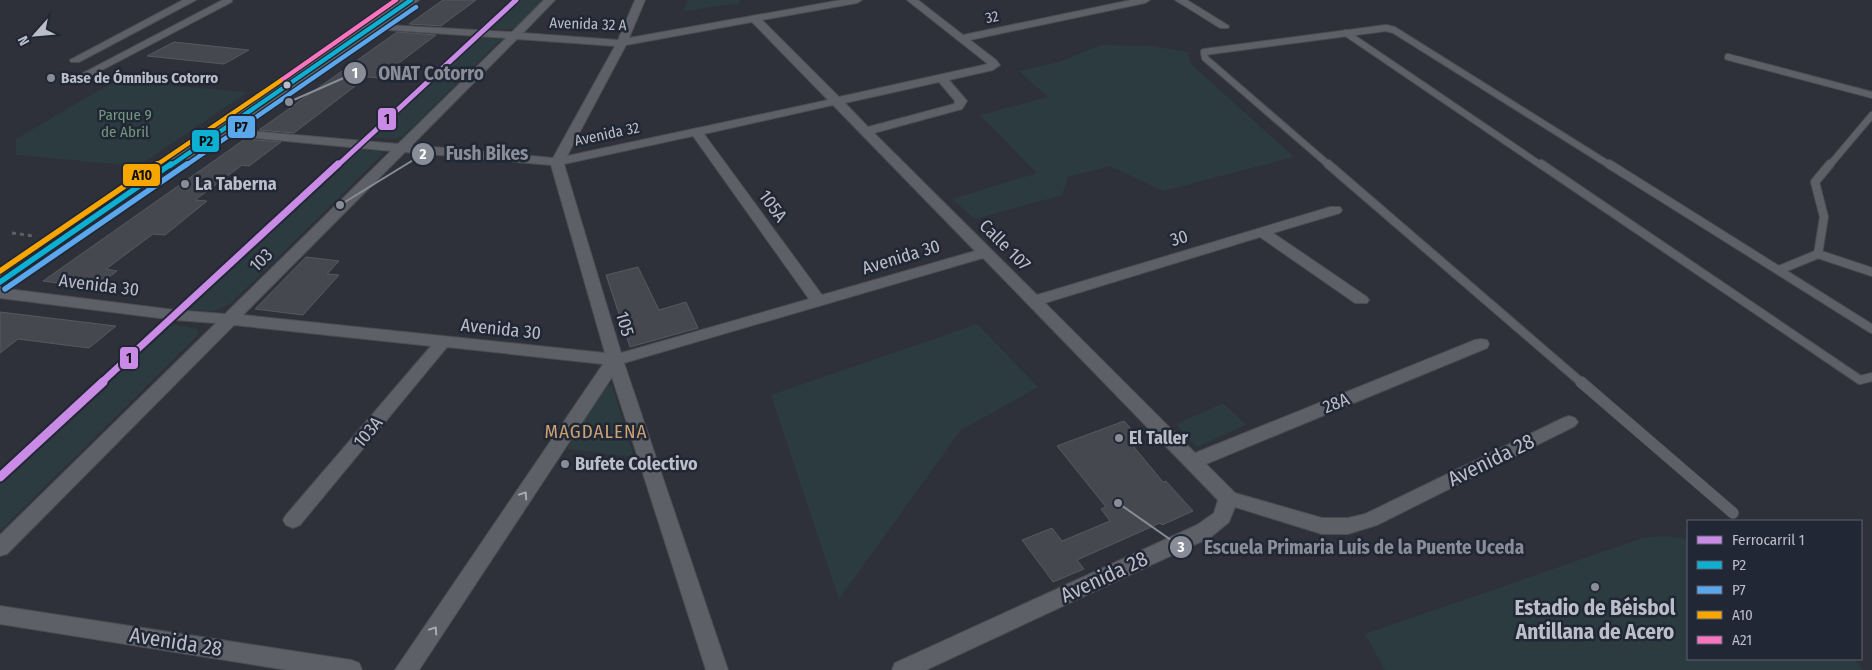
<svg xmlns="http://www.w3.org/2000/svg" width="1872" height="670" font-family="'Fira Sans Condensed',sans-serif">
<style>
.green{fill:#2c3b3f}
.building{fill:#45484e;stroke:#565961}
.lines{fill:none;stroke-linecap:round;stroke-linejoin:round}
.service-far2-casing{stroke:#4a4c52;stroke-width:8}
.service-far1-casing{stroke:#4a4c52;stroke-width:10}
.service-casing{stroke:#4a4c52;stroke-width:12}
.minor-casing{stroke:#4a4c52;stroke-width:2}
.primary-casing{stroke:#4b4e56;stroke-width:2}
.path{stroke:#5c6064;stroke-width:3;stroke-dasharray:4 4;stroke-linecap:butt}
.service-far2{stroke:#5e6067;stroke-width:6}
.service-far1{stroke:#5e6067;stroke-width:8}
.service{stroke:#5e6067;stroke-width:11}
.minor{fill:#5e6067;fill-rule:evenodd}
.primary{fill:#606369;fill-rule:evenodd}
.bus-1-far1-casing{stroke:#212734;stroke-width:7}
.bus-1-casing{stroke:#212734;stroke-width:9}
.bus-2-far1-casing{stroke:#212734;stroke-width:7}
.bus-2-casing{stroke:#212734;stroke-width:9}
.bus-3-far1-casing{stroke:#212734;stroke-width:7}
.bus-3-casing{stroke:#212734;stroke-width:9}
.bus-4-casing{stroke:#212734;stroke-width:7}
.bus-1-far1{stroke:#0dafd3;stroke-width:4.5}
.bus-1{stroke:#0dafd3;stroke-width:5.5}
.bus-2-far1{stroke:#5aa8eb;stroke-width:4.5}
.bus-2{stroke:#5aa8eb;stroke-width:5.5}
.bus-3-far1{stroke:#f7a600;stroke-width:4.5}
.bus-3{stroke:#f7a600;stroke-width:5.5}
.bus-4{stroke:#fc73be;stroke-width:4.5}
.rail-1-far2-casing{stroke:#212734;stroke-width:8}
.rail-1-far1-casing{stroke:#212734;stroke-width:11}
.rail-1-casing{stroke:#212734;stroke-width:13}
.rail-1-far2{stroke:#ca8be6;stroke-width:5}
.rail-1-far1{stroke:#ca8be6;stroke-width:7}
.rail-1{stroke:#ca8be6;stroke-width:9}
.oneway{stroke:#a7abb5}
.poi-dot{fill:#888d97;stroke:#212734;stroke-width:2}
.bus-dot{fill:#b9bec9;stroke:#212734;stroke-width:2}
.labels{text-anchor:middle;stroke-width:5;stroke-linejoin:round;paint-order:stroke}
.far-street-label{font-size:15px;fill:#b9bec9;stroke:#212734}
.far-poi-label{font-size:15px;font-weight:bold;fill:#b9bec9;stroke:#212734;text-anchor:start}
.far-park-label{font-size:15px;fill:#73977f;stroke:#212734}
.poi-label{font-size:18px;font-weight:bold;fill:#b9bec9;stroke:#212734;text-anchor:start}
.street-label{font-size:18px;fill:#b9bec9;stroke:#212734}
.neighbourhood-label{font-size:19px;letter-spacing:1px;fill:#caa273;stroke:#212734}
.near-street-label{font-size:21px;fill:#b9bec9;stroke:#212734}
.near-poi-label{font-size:21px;font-weight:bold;fill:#b9bec9;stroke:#212734}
.leader{fill:none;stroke:#888d97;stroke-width:2}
.callout-dot{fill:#888d97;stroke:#212734;stroke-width:2}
.mark-label{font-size:15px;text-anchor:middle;font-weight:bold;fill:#fff}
.callout-label{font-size:19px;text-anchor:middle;font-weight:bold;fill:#888d97;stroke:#212734;stroke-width:5;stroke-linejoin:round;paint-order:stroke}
.line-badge{stroke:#212734;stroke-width:2}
.pale-badge-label{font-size:14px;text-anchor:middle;font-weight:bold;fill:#111}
</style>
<rect width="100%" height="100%" fill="#2e3139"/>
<g class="green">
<path d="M520,0H544L514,29H489Z"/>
<path d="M688,0H739L740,3L683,11Z"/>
<path d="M481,37L502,39L403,136L395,139L373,138Z"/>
<path d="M1100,45L1151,46L1188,52L1191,64L1294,157L1163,191L1110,166L1068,177L1062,195L975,219L952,199L1037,173L980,115L1048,97L1019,71L1063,61Z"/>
<path d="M115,81L248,92L138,166L16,155V139Z"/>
<path d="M360,150L378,151L383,154L230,304L215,311L187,310Z"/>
<path d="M172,324L197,329L199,334L0,531V484Z"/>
<path d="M977,324L1038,387L961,430L839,599L771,395Z"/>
<path d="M605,384L612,385L634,457L567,449Z"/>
<path d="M1223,403L1246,425L1197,447L1176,424Z"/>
<path d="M1665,536L1688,539V659H1854L1863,670H1385L1365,634L1643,538Z"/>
</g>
<g class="building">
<path d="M443,0H476L441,26L409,24Z"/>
<path d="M397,32L436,35L379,78L367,77L294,133L259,130Z"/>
<path d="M174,42L249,50L224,64L147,56Z"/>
<path d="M245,139L281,142L249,166L242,165L195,200L207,201L165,235L153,234L106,269L117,271L94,288L43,281Z"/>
<path d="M306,257L339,261L327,274L339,275L303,315L255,309Z"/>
<path d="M638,267L659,310L686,302L698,328L630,347L606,275Z"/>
<path d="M0,312L116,326L89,348L18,339L0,353Z"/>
<path d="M1124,421L1144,443L1134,447L1163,482L1166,481L1193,511L1162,525L1160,523L1077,560L1084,569L1053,582L1022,540L1052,528L1062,541L1110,521L1101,509L1106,507L1057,446Z"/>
</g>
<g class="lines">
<g class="service-far2-casing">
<g id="service-far2">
<path d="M391,15L387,8L395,0"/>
<path d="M1346,33L1542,166"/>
<path d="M1728,57L1872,95"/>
<path d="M84,76L229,0"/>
<path d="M1330,166L1205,58L1204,52L1386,28L1394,30L1611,166"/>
<path d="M1829,166L1872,115"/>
</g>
</g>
<g class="service-far1-casing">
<g id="service-far1">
<path d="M1328,164L1582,383"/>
<path d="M1541,164L1860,380L1872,377"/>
<path d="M1609,164L1872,329"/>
<path d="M1818,254L1872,272"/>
<path d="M1779,270L1818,254L1824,217L1815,182L1830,164"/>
</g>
</g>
<g class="service-casing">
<path id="service" d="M1581,382L1733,513"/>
</g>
<g class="minor-casing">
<g id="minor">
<path d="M183,0H196L79,62H71L70,60Z"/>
<path d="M544,0H555L523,33L618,40L635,0H645L629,38L841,0H862L857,3L762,20L839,97L988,64L907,0H918L963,35L1131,0H1150L1145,3L970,40L996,60L1000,65L993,70L949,80L967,101L962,109L874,133L1037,295L1330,207H1340L1342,210L1340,213L1273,233L1367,297L1369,300L1367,303H1355L1260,237L1045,303L1195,453L1475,340L1481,339L1487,340L1489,344L1487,348L1206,464L1235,493L1322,518H1348L1365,514L1563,418L1569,416L1575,418L1578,422L1575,426L1377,525L1348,534H1322L1235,507L1229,522L1211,537L926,670H892L895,663L1197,525L1214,513L1218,500L983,258L624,363L728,670H706L612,377L419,670H395L603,364L447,347L300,525L293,528L286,525L283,520L286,515L431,346L234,325L7,554L0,556V535L216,323L175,320L0,298V288L175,310L225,314L391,151L221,135L217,134L215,131L217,128L398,144L506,38L374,29L369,26L370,24L512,32ZM752,22L828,100L567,156L626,45ZM517,39L615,46L553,158L412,145ZM939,82L955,101L954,104L868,127L845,103ZM833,105L975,251L822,295L704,134ZM693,136L809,299L621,353L564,164ZM405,152L551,165L605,353L243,315Z"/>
<path d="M1175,0H1187L1229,26L1228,28H1220Z"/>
<path d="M0,606L351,660L359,663L362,670H287L0,624Z"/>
</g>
</g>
<g class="primary-casing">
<path id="primary" d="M400,0H419L9,287L0,289V271Z"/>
</g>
<path class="path" d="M12,233L34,236"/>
<use href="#service-far2" class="service-far2"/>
<use href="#service-far1" class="service-far1"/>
<use href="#service" class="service"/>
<use href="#minor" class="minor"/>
<use href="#primary" class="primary"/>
<g class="bus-1-far1-casing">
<path id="bus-1-far1" d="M170,166L411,0"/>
</g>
<g class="bus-1-casing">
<path id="bus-1" d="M0,282L171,164"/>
</g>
<g class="bus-2-far1-casing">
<path id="bus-2-far1" d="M185,166L416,7"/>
</g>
<g class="bus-2-casing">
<path id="bus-2" d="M5,289L187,164"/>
</g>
<g class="bus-3-far1-casing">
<path id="bus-3-far1" d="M155,166L283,79"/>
</g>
<g class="bus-3-casing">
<path id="bus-3" d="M0,271L157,164"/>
</g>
<g class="bus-4-casing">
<path id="bus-4" d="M283,79L396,0"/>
</g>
<use href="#bus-1-far1" class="bus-1-far1"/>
<use href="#bus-1" class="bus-1"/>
<use href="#bus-2-far1" class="bus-2-far1"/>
<use href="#bus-2" class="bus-2"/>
<use href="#bus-3-far1" class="bus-3-far1"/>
<use href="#bus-3" class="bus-3"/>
<use href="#bus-4" class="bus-4"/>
<g class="rail-1-far2-casing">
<path id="rail-1-far2" d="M337,166L516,0"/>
</g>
<g class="rail-1-far1-casing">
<path id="rail-1-far1" d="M101,383L338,164"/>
</g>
<g class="rail-1-casing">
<path id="rail-1" d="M0,477L103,382"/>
</g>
<use href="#rail-1-far2" class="rail-1-far2"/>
<use href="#rail-1-far1" class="rail-1-far1"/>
<use href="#rail-1" class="rail-1"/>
</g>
<defs><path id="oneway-chevron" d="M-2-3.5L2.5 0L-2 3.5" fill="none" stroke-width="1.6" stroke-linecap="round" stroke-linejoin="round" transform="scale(1.25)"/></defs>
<g class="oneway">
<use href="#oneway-chevron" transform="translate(524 495) rotate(-56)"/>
<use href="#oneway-chevron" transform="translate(434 630) rotate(-56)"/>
</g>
<g class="poi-dot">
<circle cx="51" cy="78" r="5"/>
<circle cx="185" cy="184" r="5"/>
<circle cx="1119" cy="438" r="5"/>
<circle cx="565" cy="464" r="5"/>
<circle cx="1595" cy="587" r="5"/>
</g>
<circle class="bus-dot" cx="287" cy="85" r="4.5"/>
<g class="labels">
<g class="far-street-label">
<text transform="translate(992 17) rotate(-12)" y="5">32</text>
<text transform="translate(588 24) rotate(2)" y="5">Avenida 32 A</text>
<text transform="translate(607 134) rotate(-12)" y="5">Avenida 32</text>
</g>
<g class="far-poi-label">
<text x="61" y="83">Base de Ómnibus Cotorro</text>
</g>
<g class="far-park-label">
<text x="125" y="120">Parque 9<tspan x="125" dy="17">de Abril</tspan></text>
</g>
<g class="poi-label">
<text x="195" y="190">La Taberna</text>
<text x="1129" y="444">El Taller</text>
<text x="575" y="470">Bufete Colectivo</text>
</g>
<g class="street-label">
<text transform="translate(773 206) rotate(54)" y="6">105A</text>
<text transform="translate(1179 238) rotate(-17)" y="6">30</text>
<text transform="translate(1005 245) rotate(45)" y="6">Calle 107</text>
<text transform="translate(901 257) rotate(-17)" y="6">Avenida 30</text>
<text transform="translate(261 260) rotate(-45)" y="6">103</text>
<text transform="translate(99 285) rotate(7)" y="6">Avenida 30</text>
<text transform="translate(625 324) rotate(74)" y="6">105</text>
<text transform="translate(501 329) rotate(6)" y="6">Avenida 30</text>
<text transform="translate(1336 403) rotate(-22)" y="6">28A</text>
<text transform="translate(368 432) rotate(-50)" y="6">103A</text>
</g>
<g class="neighbourhood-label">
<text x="596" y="438">MAGDALENA</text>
</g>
<g class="near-street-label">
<text transform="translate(1491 460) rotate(-26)" y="7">Avenida 28</text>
<text transform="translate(1104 577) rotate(-25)" y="7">Avenida 28</text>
<text transform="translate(176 642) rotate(9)" y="7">Avenida 28</text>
</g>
<g class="near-poi-label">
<text x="1595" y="615">Estadio de Béisbol<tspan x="1595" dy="24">Antillana de Acero</tspan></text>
</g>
</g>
<path class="leader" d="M289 102L355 73M340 205L423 154M1118 503L1181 547"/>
<g class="callout-dot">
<circle cx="289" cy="102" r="5"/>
<circle cx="340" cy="205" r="5"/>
<circle cx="1118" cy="503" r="5"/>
<circle cx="355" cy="73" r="12"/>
<circle cx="423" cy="154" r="12"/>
<circle cx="1181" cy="547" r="12"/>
</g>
<g class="mark-label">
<text x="355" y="78">1</text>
<text x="423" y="159">2</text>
<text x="1181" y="552">3</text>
</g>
<g class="callout-label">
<text x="431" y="80">ONAT Cotorro</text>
<text x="487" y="160">Fush Bikes</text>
<text x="1364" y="554">Escuela Primaria Luis de la Puente Uceda</text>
</g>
<g class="line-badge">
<rect x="377" y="107" width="20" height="24" rx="5" fill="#ca8be6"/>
<rect x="227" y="115" width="29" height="24" rx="5" fill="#5aa8eb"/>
<rect x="191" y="129" width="29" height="24" rx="5" fill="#0dafd3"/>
<rect x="122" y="163" width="39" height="24" rx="5" fill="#f7a600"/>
<rect x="119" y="346" width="20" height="24" rx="5" fill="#ca8be6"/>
</g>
<g class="pale-badge-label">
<text x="387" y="124">1</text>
<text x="241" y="132">P7</text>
<text x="206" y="146">P2</text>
<text x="142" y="180">A10</text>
<text x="129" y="363">1</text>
</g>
<rect x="1687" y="520" width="175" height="140" fill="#212734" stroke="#5e6370"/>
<rect x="1697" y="536" width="25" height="8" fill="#ca8be6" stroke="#5e6370"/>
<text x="1732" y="545" font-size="15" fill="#b9bec9">Ferrocarril 1</text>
<rect x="1697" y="561" width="25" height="8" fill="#0dafd3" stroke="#5e6370"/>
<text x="1732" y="570" font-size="15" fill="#b9bec9">P2</text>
<rect x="1697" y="586" width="25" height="8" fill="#5aa8eb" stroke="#5e6370"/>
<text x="1732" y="595" font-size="15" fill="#b9bec9">P7</text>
<rect x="1697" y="611" width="25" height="8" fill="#f7a600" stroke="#5e6370"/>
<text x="1732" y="620" font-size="15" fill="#b9bec9">A10</text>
<rect x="1697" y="636" width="25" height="8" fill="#fc73be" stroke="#5e6370"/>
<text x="1732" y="645" font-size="15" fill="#b9bec9">A21</text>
<g transform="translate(35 35) rotate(243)" stroke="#212734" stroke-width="4" paint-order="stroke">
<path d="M0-4L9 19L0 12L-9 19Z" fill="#b9bec9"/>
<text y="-8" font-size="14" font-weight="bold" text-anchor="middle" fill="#b9bec9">N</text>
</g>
</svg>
